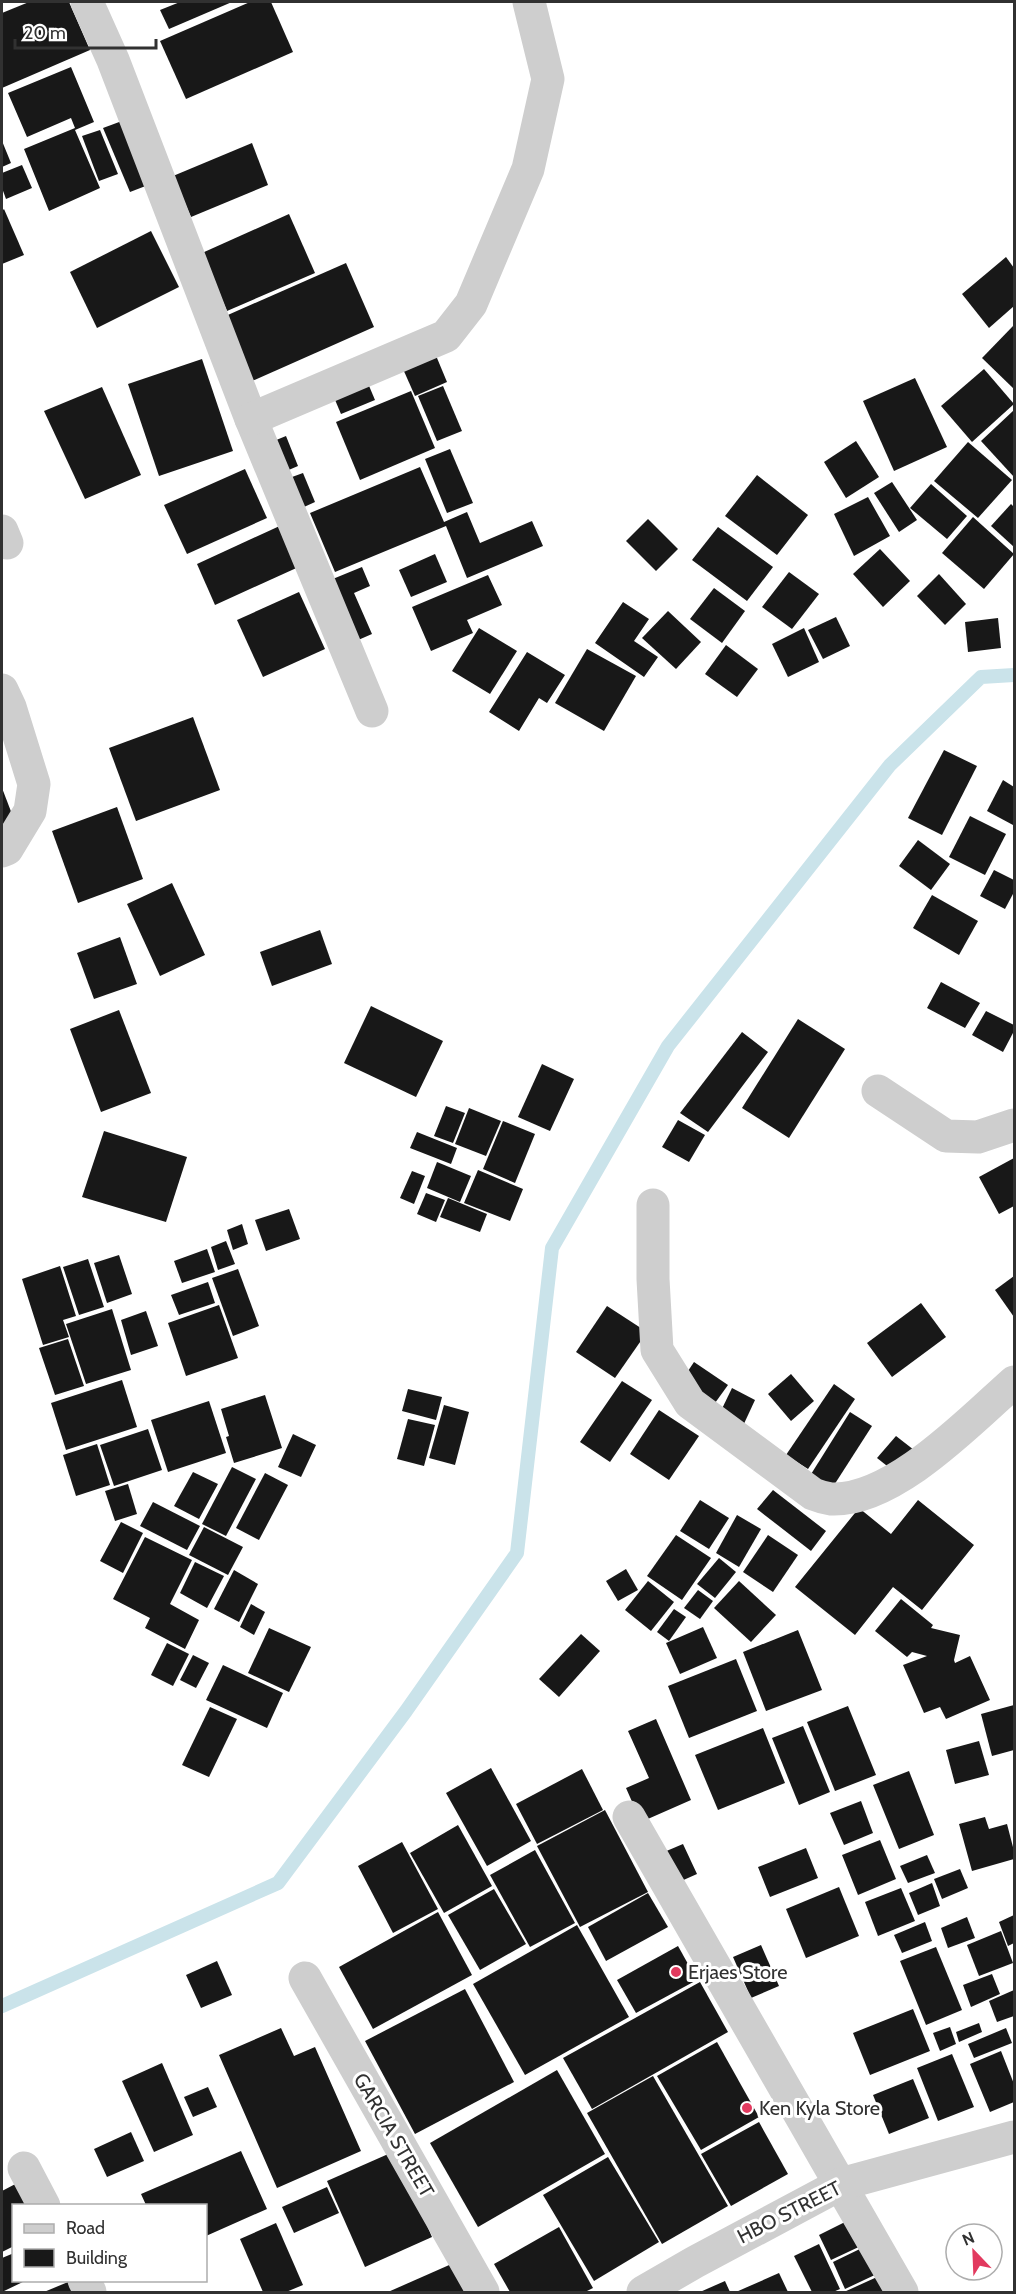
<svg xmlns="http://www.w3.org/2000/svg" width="1016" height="2294" font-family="Cabin,sans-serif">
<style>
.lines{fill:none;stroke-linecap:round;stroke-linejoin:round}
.stream{stroke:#cae3ea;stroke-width:14}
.building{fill:#181818}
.minor{stroke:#cecece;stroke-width:33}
.poi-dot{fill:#e23a5f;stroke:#fff;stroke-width:2}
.labels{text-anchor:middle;stroke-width:6;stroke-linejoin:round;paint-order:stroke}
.poi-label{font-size:20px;fill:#313131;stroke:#fff;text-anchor:start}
.street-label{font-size:20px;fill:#313131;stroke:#fff}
</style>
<rect width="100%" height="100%" fill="#fff"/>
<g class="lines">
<path class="stream" d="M2,2006L278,1883L406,1711L517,1553L552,1248L668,1046L890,765L981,677L1014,675"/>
</g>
<g class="building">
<path d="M29,2H69L90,50L2,88V13Z"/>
<path d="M180,2H232L169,29L160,10Z"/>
<path d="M250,2H271L293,52L186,99L160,41Z"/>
<path d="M71,67L94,122L75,130L100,188L49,211L24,149L75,128L71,118L27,137L8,93Z"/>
<path d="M130,118L156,182L130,192L103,128Z"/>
<path d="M100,130L118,174L99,181L82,136Z"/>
<path d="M2,141L11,163L2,167Z"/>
<path d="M252,143L268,185L191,217L173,176Z"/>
<path d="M22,165L32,188L6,199L2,188V173Z"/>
<path d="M4,209L24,255L2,264V211Z"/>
<path d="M289,214L315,273L227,311L202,253Z"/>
<path d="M151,231L179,287L97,328L70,272Z"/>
<path d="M1006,257L1014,268V306L989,328L962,294Z"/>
<path d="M346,263L374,327L250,382L221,318Z"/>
<path d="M1014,325V389L982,358Z"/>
<path d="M432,346L447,382L415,396L399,360Z"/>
<path d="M202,359L233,451L159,476L128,384Z"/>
<path d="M984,369L1014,404L972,442L941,406Z"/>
<path d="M364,374L375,400L341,414L330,388Z"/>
<path d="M915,378L947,447L894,471L863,401Z"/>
<path d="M443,386L462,431L437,441L418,396Z"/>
<path d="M102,387L141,475L85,499L44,411Z"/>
<path d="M411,391L435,448L360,480L336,422Z"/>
<path d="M1014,410V477L981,441Z"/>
<path d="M286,436L298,466L277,475L264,445Z"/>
<path d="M856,441L879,477L846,498L824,462Z"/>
<path d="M968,442L1012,480L978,518L934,481Z"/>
<path d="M450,449L473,503L447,513L425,459Z"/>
<path d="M420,467L444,522L467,512L480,543L532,521L543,546L467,578L446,526L335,572L310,513Z"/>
<path d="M245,469L267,518L187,554L164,505Z"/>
<path d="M303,473L315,502L293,512L281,481Z"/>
<path d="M757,475L808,515L777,555L725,516Z"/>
<path d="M892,482L917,520L899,532L874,493Z"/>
<path d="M931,484L967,516L947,539L910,508Z"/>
<path d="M868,497L890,536L854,556L834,514Z"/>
<path d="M1011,504L1014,507V547L991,526Z"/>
<path d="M973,517L1014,554L984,589L942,553Z"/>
<path d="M648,519L678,549L656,571L626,541Z"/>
<path d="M284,524L303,565L215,605L197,564Z"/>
<path d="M718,527L773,567L747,601L692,560Z"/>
<path d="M880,549L910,581L883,607L853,574Z"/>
<path d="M435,554L447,582L411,597L399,570Z"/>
<path d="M362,567L370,586L354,593L372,634L349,644L323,583Z"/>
<path d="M789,572L819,594L792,629L762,607Z"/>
<path d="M939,574L966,604L945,625L917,596Z"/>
<path d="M488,575L502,605L467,620L473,633L431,651L412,607Z"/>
<path d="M714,588L745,611L722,643L690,619Z"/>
<path d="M299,592L325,649L263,677L237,620Z"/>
<path d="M623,602L649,619L634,641L658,657L644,677L595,643Z"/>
<path d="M668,611L701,642L676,669L642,638Z"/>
<path d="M836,617L850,646L823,659L808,630Z"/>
<path d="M998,618L1001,648L968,652L965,622Z"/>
<path d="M479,628L517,651L490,694L452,671Z"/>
<path d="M804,628L819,662L788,677L772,644Z"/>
<path d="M726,645L758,669L737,697L705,674Z"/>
<path d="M587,649L636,676L604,731L555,703Z"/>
<path d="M527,652L565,675L547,703L539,698L519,731L489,712Z"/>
<path d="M193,717L220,790L136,821L109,748Z"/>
<path d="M944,750L977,766L942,835L908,818Z"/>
<path d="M1003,780L1014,787L1013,825L987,811Z"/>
<path d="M2,788L20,835L2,842Z"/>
<path d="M117,807L143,879L78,903L52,831Z"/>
<path d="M970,816L1006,834L985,875L949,857Z"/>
<path d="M918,840L950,864L931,890L899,866Z"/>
<path d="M994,870L1014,880V892L1005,909L980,896Z"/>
<path d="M172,883L205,955L160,976L127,904Z"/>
<path d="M932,895L978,921L959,955L913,928Z"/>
<path d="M320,930L332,964L272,986L260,952Z"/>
<path d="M120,937L137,984L94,999L77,953Z"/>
<path d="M941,982L980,1003L965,1028L927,1008Z"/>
<path d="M371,1006L443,1041L416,1097L344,1063Z"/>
<path d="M119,1010L151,1093L101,1112L70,1029Z"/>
<path d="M986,1011L1014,1025V1031L1003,1052L972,1035Z"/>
<path d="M798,1019L845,1049L789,1138L742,1108Z"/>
<path d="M742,1032L768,1052L708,1132L680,1113Z"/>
<path d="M542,1064L574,1079L550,1131L518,1117Z"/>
<path d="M446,1106L465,1113L453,1143L434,1136Z"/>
<path d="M469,1108L501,1121L486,1156L455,1144Z"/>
<path d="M678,1120L705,1135L689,1162L662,1147Z"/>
<path d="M503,1121L535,1134L515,1183L483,1169Z"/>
<path d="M104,1131L187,1157L166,1222L82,1197Z"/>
<path d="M417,1132L457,1148L451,1164L410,1148Z"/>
<path d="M1014,1158V1206L999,1214L979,1177Z"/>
<path d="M437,1162L471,1176L460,1202L427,1188Z"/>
<path d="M478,1170L523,1189L510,1221L464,1203Z"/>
<path d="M412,1171L425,1176L414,1204L400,1198Z"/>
<path d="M426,1193L445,1200L436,1222L417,1214Z"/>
<path d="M448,1198L487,1214L480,1232L440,1217Z"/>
<path d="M289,1209L300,1239L266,1251L255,1220Z"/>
<path d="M242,1224L248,1244L233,1250L227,1230Z"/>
<path d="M226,1241L235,1264L218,1270L211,1247Z"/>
<path d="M207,1249L215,1272L182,1283L174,1261Z"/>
<path d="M119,1255L132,1294L107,1303L94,1263Z"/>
<path d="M88,1259L104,1307L79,1315L63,1267Z"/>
<path d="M60,1266L76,1316L63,1320L69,1337L43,1345L22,1279Z"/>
<path d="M238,1269L259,1326L233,1336L212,1278Z"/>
<path d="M1014,1276V1317L995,1290Z"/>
<path d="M208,1282L215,1303L179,1315L171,1295Z"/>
<path d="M921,1303L946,1337L892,1377L867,1343Z"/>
<path d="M219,1305L238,1358L186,1376L168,1323Z"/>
<path d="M607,1306L647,1332L615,1378L576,1352Z"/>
<path d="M112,1309L131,1370L86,1384L66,1324Z"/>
<path d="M146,1311L158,1346L131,1355L121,1320Z"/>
<path d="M68,1339L84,1386L55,1395L39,1348Z"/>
<path d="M694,1362L728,1385L715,1403L682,1380Z"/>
<path d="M791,1374L814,1401L791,1421L768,1394Z"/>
<path d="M122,1380L137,1427L66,1450L51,1403Z"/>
<path d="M622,1381L652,1400L610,1462L580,1442Z"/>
<path d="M834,1384L855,1399L808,1469L786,1455Z"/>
<path d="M732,1388L755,1400L742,1428L718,1417Z"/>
<path d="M408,1389L442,1397L436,1420L402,1411Z"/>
<path d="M265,1395L282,1448L234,1463L226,1437L229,1436L221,1409Z"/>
<path d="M209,1401L226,1453L168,1472L151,1420Z"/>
<path d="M444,1405L469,1412L455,1465L429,1458Z"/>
<path d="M659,1410L699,1436L669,1480L630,1454Z"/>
<path d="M850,1412L872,1426L829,1493L808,1479Z"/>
<path d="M408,1419L435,1425L424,1466L397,1459Z"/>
<path d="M148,1429L162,1470L114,1486L100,1445Z"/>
<path d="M293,1434L316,1445L301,1477L278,1467Z"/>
<path d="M896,1436L914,1450L896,1473L877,1458Z"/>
<path d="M97,1444L110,1485L76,1496L63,1455Z"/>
<path d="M232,1467L256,1479L226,1536L202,1524Z"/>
<path d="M193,1472L218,1484L199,1519L174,1506Z"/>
<path d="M265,1473L288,1485L259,1540L236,1528Z"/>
<path d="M128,1484L137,1514L115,1521L105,1491Z"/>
<path d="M773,1490L826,1531L811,1551L757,1509Z"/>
<path d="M700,1500L729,1518L709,1549L680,1531Z"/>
<path d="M918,1500L974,1545L922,1610L893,1587L855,1635L795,1587L859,1508L891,1534Z"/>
<path d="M153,1502L200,1526L187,1550L140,1526Z"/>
<path d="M737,1515L761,1529L739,1567L716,1553Z"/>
<path d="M121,1522L143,1533L123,1573L100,1561Z"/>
<path d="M204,1527L243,1547L228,1575L189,1555Z"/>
<path d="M676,1535L711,1558L682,1600L647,1576Z"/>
<path d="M768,1535L798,1555L773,1592L743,1572Z"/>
<path d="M145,1537L192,1560L170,1604L199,1620L185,1649L145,1628L150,1618L113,1599Z"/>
<path d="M719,1558L736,1572L715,1598L697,1584Z"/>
<path d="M195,1562L224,1576L207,1608L180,1593Z"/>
<path d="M626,1569L638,1590L618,1601L606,1581Z"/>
<path d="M234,1570L258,1584L239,1622L214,1609Z"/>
<path d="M648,1581L674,1602L651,1631L625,1610Z"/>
<path d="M739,1581L776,1615L751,1642L714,1608Z"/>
<path d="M698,1590L713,1601L700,1619L684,1608Z"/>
<path d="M901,1599L933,1625L931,1628L960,1635L954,1660L955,1663L970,1656L990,1700L946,1719L940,1707L924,1713L903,1665L927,1656L912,1652L907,1657L875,1631Z"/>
<path d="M251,1604L265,1612L254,1635L240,1627Z"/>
<path d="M674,1609L686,1617L669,1641L657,1632Z"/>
<path d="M703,1627L717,1658L680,1674L666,1643Z"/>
<path d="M269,1628L311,1647L289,1692L248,1673Z"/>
<path d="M798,1630L822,1690L766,1711L743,1652Z"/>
<path d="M581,1634L600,1651L559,1697L539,1679Z"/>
<path d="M167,1643L189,1654L173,1686L151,1675Z"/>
<path d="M193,1655L209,1663L196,1688L180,1680Z"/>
<path d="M736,1659L757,1711L689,1738L668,1686Z"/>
<path d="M223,1665L283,1693L267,1728L206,1700Z"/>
<path d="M1014,1705V1750L992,1756L981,1714Z"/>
<path d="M848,1706L876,1775L835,1791L807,1722Z"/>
<path d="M210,1707L237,1719L209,1777L182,1765Z"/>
<path d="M656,1719L691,1800L641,1822L626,1788L649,1778L628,1731Z"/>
<path d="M803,1726L830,1792L799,1805L772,1738Z"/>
<path d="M763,1728L785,1783L718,1810L695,1755Z"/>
<path d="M979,1741L989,1775L955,1784L946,1750Z"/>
<path d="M491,1768L531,1841L487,1866L446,1793Z"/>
<path d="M582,1769L603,1810L537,1844L516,1804Z"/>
<path d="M909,1771L934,1835L899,1849L873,1785Z"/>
<path d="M861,1801L873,1833L844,1845L830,1813Z"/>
<path d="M605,1810L648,1892L580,1927L537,1846Z"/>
<path d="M985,1817L989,1829L1007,1824L1014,1851V1859L972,1871L959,1824Z"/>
<path d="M458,1825L492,1886L444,1913L410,1853Z"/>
<path d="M880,1840L896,1879L858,1895L842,1855Z"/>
<path d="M402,1842L438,1909L393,1933L358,1866Z"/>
<path d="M683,1844L697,1874L670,1886L657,1855Z"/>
<path d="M806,1848L818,1878L770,1897L758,1867Z"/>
<path d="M535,1850L575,1923L530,1947L490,1875Z"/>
<path d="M927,1855L935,1873L908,1883L900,1866Z"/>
<path d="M960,1869L968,1888L942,1899L934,1879Z"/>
<path d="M932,1883L940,1906L918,1915L909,1893Z"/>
<path d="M839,1887L859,1936L806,1958L786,1909Z"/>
<path d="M901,1888L915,1921L878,1936L865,1902Z"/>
<path d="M494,1889L526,1944L480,1970L448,1915Z"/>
<path d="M648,1893L668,1927L606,1961L588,1927Z"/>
<path d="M438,1912L472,1975L373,2029L339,1967Z"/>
<path d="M1014,1915V1943L1008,1946L999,1922Z"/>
<path d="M967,1917L975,1938L948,1948L941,1928Z"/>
<path d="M925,1922L932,1941L902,1953L894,1935Z"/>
<path d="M577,1925L629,2017L525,2075L473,1984Z"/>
<path d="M1001,1931L1013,1963L979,1976L967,1945Z"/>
<path d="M761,1945L779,1986L751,1998L733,1957Z"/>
<path d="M678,1946L697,1980L636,2013L617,1980Z"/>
<path d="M936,1947L962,2010L926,2025L900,1961Z"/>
<path d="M217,1961L232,1995L201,2008L186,1975Z"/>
<path d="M992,1974L1000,1994L971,2007L963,1985Z"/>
<path d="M700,1982L728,2032L592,2109L563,2058Z"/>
<path d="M465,1989L514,2082L415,2134L365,2041Z"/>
<path d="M1014,1990V2016L997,2022L989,2001Z"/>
<path d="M913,2009L930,2051L870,2075L853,2033Z"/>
<path d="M979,2023L982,2032L959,2042L956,2032Z"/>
<path d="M950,2027L956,2044L940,2051L933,2033Z"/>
<path d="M281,2028L294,2056L315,2047L361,2151L277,2188L219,2055Z"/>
<path d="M1006,2028L1012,2043L974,2058L968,2044Z"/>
<path d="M717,2042L759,2117L701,2150L657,2076Z"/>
<path d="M1001,2051L1014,2084V2102L990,2112L970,2064Z"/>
<path d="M952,2054L974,2107L938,2121L917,2068Z"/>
<path d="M162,2063L193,2135L154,2152L122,2081Z"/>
<path d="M557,2070L605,2154L478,2227L430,2143Z"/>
<path d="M653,2076L728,2206L662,2244L587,2113Z"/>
<path d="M913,2079L929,2118L889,2134L873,2095Z"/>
<path d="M208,2087L217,2107L193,2117L184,2097Z"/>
<path d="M759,2122L788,2174L731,2206L701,2154Z"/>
<path d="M131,2132L144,2161L107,2177L94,2149Z"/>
<path d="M241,2151L267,2209L206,2236V2205H146L141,2194Z"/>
<path d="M395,2151L432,2237L365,2267L327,2181Z"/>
<path d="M608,2157L659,2242L594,2281L543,2195Z"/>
<path d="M23,2180L36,2205H14V2246L2,2252V2191Z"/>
<path d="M327,2187L339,2213L294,2233L282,2207Z"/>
<path d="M851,2219L863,2245L831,2260L819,2235Z"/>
<path d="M276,2223L303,2285L286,2292H263L240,2239Z"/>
<path d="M559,2227L593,2288L585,2292H510L494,2264Z"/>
<path d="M819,2244L840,2289L833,2292H812L794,2256Z"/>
<path d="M866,2246L879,2273L845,2289L833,2262Z"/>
<path d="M14,2253V2280H27L2,2292V2258Z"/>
<path d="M456,2262L469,2292H388Z"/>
<path d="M779,2273L788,2292H736Z"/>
<path d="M877,2277L885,2292H844Z"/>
<path d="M725,2281L730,2292H700Z"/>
<path d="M68,2282L72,2292H44Z"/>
</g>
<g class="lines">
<g class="minor">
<path d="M87,2L113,60L251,419L372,711"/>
<path d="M251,419L446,336L471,304L528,169L548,79L529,2"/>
<path d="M2,531L7,543"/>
<path d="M2,690L10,707L34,784L30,811L7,849L2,851"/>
<path d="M878,1091L946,1136L978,1137L1014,1125"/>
<path d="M653,1205V1279L657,1350L690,1403L813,1494C818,1496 825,1498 831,1499C893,1502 970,1421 1014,1382"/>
<path d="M629,1817L902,2292"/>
<path d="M305,1978L483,2292"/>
<path d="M24,2168L44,2206"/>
<path d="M84,2280L90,2292"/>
<path d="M643,2292L695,2262L841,2184L1014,2137"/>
</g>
</g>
<g class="poi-dot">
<circle cx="676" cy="1972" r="6"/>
<circle cx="747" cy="2108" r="6"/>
</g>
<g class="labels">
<g class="poi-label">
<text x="688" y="1979">Erjaes Store</text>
<text x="759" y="2115">Ken Kyla Store</text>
</g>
<g class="street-label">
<text transform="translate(394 2135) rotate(60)" y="7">GARCIA STREET</text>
<text transform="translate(789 2212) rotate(-27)" y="7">HBO STREET</text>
</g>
</g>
<rect width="1016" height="2294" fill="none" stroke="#313131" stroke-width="6"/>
<rect x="12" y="2204" width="195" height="78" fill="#ffffff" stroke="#adadad" stroke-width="1.5"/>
<rect x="24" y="2224" width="30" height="9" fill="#cecece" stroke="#adadad" stroke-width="1.5"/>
<text x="66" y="2234" font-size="18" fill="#313131">Road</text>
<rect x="24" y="2249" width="30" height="18" fill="#181818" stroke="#adadad" stroke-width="1.5"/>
<text x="66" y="2264" font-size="18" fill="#313131">Building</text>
<g transform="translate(974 2252) rotate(337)"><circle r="28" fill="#ffffff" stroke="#adadad" stroke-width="1.5"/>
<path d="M0-4.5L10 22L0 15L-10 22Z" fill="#e23a5f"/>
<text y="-9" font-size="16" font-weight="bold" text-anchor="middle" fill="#313131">N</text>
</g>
<path d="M15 39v9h141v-9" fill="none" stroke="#313131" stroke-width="3"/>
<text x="24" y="39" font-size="18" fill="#313131" stroke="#ffffff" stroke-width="4.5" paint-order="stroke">20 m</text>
</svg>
